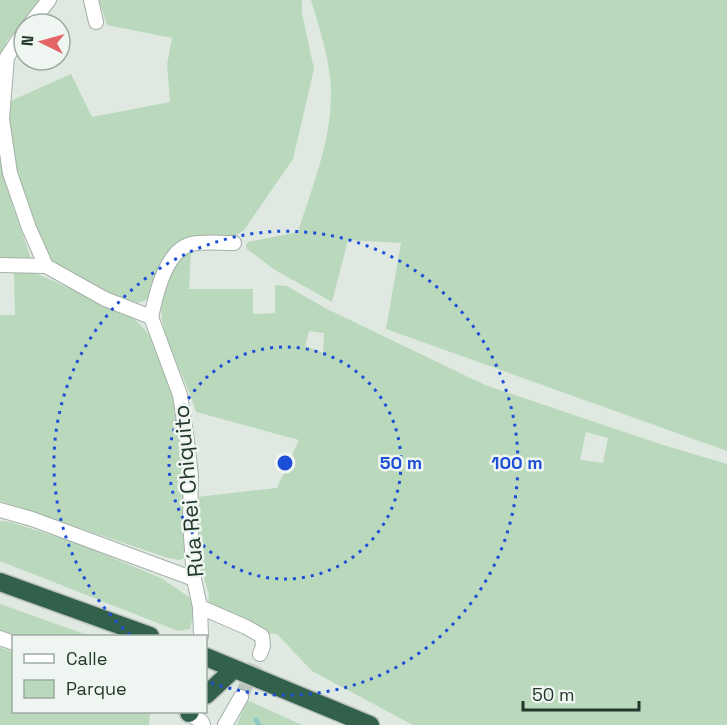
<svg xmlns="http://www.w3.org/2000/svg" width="727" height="725" font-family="'Space Grotesk',sans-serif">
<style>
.green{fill:#bad8bb;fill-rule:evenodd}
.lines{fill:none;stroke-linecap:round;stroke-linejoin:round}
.stream{stroke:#8dc9c3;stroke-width:4.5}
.street-tunnel{stroke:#b9c5be;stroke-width:14;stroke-dasharray:14 7;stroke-linecap:butt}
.street-casing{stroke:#a3b0a8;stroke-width:16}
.highway-casing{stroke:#bdc3c0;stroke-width:21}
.street{stroke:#fff;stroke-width:14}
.highway{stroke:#31604b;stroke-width:18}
.ring{fill:none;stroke:#1d4ed8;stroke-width:3;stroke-dasharray:3 6}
.labels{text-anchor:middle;stroke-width:5;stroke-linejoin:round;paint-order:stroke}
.street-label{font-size:22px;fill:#22372c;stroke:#eff6f1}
.centre{fill:#1d4ed8;stroke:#eff6f1;stroke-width:3}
.ring-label{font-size:18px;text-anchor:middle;font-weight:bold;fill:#1d4ed8;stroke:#eff6f1;stroke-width:5;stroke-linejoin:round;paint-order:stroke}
</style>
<rect width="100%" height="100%" fill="#dfe9e2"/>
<g class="green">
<path d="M0,0H40L7,41L0,75Z"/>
<path d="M99,0H302V13L314,69L293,159L244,230L231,238L192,239L150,297L144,301L134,304L113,297L55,265L42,243L23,196L11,157L6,103L71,74L92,117L170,102L167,65L172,38L107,25Z"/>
<path d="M311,0H727V451L386,329L401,243L348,240L332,302L275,270L247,249L246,245L248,242L298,232C312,187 331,142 331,94C331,62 320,31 311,0Z"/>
<path d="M0,160L12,203L31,259L0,258Z"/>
<path d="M191,251L189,289H253V314L275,313V285L287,286L325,308L485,385L663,445L727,464V725H413L312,671L277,634L264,633L208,607L209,595L201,568L197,497L277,488L299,440L196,412C186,374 155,335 162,294C164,282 170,270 174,259ZM309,331L324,333L323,353L305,346ZM586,432L608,438L603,463L580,460Z"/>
<path d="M14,272L35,273L47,278L131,317C187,354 186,494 188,556L179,560L165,557L0,501V315H15Z"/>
<path d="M0,521L10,522L74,542L161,578L189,597L194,612L190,629L178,631L0,561Z"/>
<path d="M0,604L90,636H21L0,630Z"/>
<path d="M0,647L13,652L14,712H150L149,725H0Z"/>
<path d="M247,700L302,725H237Z"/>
</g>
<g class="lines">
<path class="stream" d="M256,720L259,725"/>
<path class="street-tunnel" d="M241,697L260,654"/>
<g class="street-casing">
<g id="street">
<path d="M91,0L96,22"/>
<path d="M30,24L49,0"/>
<path d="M24,32L7,57L2,119L10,173L29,228L46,266L105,299L151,317L180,395L186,433L191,476L190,521L194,579L200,607L201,636"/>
<path d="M0,265L46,266"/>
<path d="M151,317C156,295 165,251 191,244C204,241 221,243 234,243"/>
<path d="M0,510L32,519L194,579"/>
<path d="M200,607L246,627L262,636L263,646L260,654"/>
<path d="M0,638L14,643"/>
<path d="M186,712L201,721L203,725"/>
<path d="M225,725L241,697"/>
</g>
</g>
<g class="highway-casing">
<g id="highway">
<path d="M0,582L150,636"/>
<path d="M206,657L370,725"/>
<path d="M206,695L234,669"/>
<path d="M189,713L190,712"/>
</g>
</g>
<use href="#street" class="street"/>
<use href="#highway" class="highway"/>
</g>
<g class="ring">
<circle cx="285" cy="463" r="116"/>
<path d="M130 635A232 232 0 1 1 206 681"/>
</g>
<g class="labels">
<g class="street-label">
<text transform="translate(188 491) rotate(-95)" y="8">Rúa Rei Chiquito</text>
</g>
</g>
<circle cx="285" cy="463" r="9" class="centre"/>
<g class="ring-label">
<text x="401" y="469">50 m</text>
<text x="517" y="469">100 m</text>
</g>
<rect x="12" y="635" width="195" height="78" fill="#eff6f1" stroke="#9daaa2" stroke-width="1.5"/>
<rect x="24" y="654" width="30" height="9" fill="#ffffff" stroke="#9daaa2" stroke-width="1.5"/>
<text x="66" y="665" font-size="18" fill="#22372c">Calle</text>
<rect x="24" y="680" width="30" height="18" fill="#bad8bb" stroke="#9daaa2" stroke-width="1.5"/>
<text x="66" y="695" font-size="18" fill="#22372c">Parque</text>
<g transform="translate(42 42) rotate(275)"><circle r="28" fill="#eff6f1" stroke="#9daaa2" stroke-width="1.5"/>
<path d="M0-4.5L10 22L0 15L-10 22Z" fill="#e36464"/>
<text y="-9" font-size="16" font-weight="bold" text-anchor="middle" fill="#22372c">N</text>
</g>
<path d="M523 701v9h116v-9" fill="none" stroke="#22372c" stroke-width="3"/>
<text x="532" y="701" font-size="18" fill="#22372c" stroke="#eff6f1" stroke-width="4.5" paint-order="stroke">50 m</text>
</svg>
